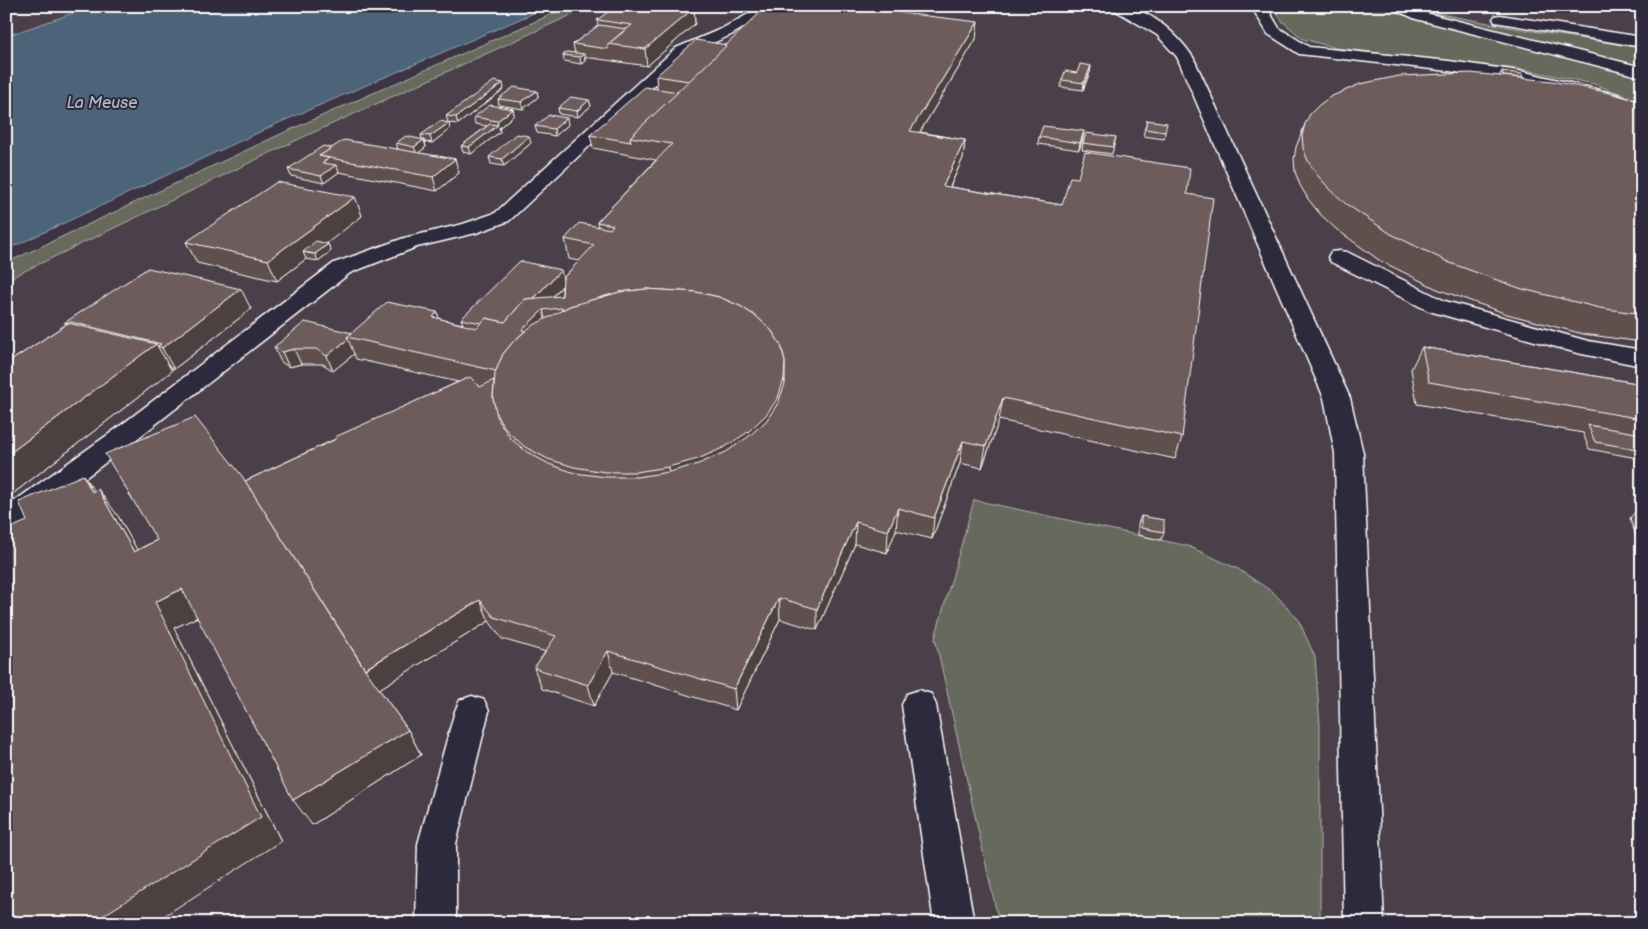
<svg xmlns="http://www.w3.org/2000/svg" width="1648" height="929" font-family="'Balsamiq Sans',sans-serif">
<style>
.built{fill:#4b404a}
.green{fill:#66695b;stroke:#b2b4ad}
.water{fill:#4e6479;stroke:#95a2af}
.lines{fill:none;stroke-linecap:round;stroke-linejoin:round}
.minor-casing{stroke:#fff;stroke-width:3}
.minor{fill:#2f2a3d;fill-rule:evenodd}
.wall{fill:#5f4f4e;stroke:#fff;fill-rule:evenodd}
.shaded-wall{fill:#4d4040;stroke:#fff}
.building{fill:#6e5c5b;stroke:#fff}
.labels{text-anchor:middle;stroke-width:4;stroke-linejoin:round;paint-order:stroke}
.far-water-label{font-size:16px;font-style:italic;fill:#afb9c3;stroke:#2f2a3d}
</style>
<rect width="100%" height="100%" fill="#3c3443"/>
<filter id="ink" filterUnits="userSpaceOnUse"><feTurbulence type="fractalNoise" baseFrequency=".02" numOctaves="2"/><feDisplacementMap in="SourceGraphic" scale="10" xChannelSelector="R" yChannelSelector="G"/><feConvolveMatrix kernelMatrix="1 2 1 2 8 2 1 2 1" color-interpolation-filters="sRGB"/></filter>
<g filter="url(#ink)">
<g class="built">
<path d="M19,6H94L6,36V11Z"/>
<path d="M591,6H1608L1642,16V923H6V280L299,139Z"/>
</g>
<g class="green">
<path d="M570,6H591L299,139L6,280V263L283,133Z"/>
<path d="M1276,6H1379L1425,11L1520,29L1642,48V101L1594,84L1527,70L1336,48L1303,39L1282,21L1274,8Z"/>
<path d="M974,500L1188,546L1238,569L1274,593L1298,619L1315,657L1320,726V923H999L935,638Z"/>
</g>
<path class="water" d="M94,6H550L283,121L6,250V36Z"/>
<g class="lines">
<g class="minor-casing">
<g id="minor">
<path d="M763,6H781L731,35L688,54L509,221L476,233L417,247L350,273L134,441L16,530L6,533V507L116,429L334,263L404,238L463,224L495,213L676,48L721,29Z"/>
<path d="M1108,6C1114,6 1122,5 1128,7C1154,13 1178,35 1193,57L1350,398L1363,453L1384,923H1344L1335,453L1324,398L1177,57L1157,35Z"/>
<path d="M1251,6H1266L1279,28L1309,47L1449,61L1525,72L1616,94L1642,105V116L1604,102L1525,82L1449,71L1299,54L1268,34Z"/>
<path d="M1391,6H1411L1426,13L1642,67V77L1416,19L1393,9Z"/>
<path d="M1500,15L1642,37V47L1495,22L1493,19L1495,16Z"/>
<path d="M1339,251L1347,252L1445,301L1588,341L1642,350V366L1577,353L1429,311L1331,262L1328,257L1331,252Z"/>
<path d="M919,690L931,694L936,705L974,923H934L902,705L907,694Z"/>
<path d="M472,696L484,700L489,711L456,844V923H416L418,844L455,711L460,700Z"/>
</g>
</g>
<use href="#minor" class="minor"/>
</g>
<g class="wall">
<path d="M694,8L695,24L647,66L585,57V61L581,64L564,61L563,55L575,53L573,44L598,26L597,20Z"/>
<path d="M976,39L920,132L965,140L963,158L950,187L1062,205L1187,194L1182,437L1175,459L999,420L982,468L960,463L932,539L896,530L887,553L855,544L817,630L780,619L736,710L613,672L594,706L542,689L534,668L546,652L502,639L489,621L379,689L408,730L421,755L312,825L197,617L174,628L281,841L94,491L118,516L137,550L157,540L245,481L458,382L356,359L354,354L333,371L323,364H301L289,367L281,362L274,347L352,333L437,312L439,319L463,324L461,319L563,278L579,261L569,259L565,239L598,227L597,222L656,160L593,148L590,135L657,88L656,76L727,45ZM562,286V296L553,297Z"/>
<path d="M1091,66L1090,72L1083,90L1060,87L1062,80Z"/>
<path d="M1502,71L1523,78L1642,102V342L1583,334L1507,314L1437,289L1379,260L1336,229L1320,214L1308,199L1300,185L1295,172L1294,159L1296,147L1305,124L1499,76Z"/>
<path d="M504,89L458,124L449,123L450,129L432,143L425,142L426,147L418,153L455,159L459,173L437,191L339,172L324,183L291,176L288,169L332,148L398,149L396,143L422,140L421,135L448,122L446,116Z"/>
<path d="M537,91L538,97L523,109L499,105L498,99Z"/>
<path d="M589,100L591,106L578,117L559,114L558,108Z"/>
<path d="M513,109L514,115L499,128L500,132L471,154L463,152L461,146L487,126L475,124L474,117Z"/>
<path d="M1147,120L1165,132L1164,139L1143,136Z"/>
<path d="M568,125L555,136L537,133L535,126Z"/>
<path d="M1039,137L1083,138L1079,150L1038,144Z"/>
<path d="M1116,137L1112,154L1082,150L1083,143Z"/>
<path d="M531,143L504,166L491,164L489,157Z"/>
<path d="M355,197L362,216L326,243L328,244L331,251L318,261L306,259L277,281L197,263L186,242Z"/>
<path d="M148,268L251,309L174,369L171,368L169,365L168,364L172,371L6,499V364L65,325Z"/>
<path d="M1422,347L1642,384V459L1589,449L1583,433L1417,404L1411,369Z"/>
<path d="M1642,504V554L1630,518Z"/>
<path d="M1141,516L1164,532L1161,540L1138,535V524Z"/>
</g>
<g class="shaded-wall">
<path d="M694,8L695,24L647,66L645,49Z"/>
<path d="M978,22L976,39L909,150L910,131Z"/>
<path d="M584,54L585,61L581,64L580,57Z"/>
<path d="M1091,66L1090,72L1083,90L1084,83Z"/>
<path d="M503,83L504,89L458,124L456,117Z"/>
<path d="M537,91L538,97L523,109L521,102Z"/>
<path d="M589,100L591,106L578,117L577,111Z"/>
<path d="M513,109L514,115L499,128L500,132L471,154L469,147L498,125L497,121Z"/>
<path d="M567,118L568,125L555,136L554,129Z"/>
<path d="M449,123L450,129L432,143L430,136Z"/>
<path d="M1084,131L1083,138L1079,150L1080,143Z"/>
<path d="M529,136L531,143L504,166L502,159Z"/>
<path d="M424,140L426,147L417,154L414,147Z"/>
<path d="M965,140L963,158L941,206L943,186Z"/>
<path d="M455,159L459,173L437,191L433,177Z"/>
<path d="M336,165L339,172L324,183L321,176Z"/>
<path d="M355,197L362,216L313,254L303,252L306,259L277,281L268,260Z"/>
<path d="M328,244L331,251L318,261L315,254Z"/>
<path d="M561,270L564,284L510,343L506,328Z"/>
<path d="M241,289L251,309L174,369L162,348Z"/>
<path d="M543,310L548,331L520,368L522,330Z"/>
<path d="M437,312L444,333L433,317Z"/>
<path d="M348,339L354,354L333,371L327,356Z"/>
<path d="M156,344L172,371L6,499V456Z"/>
<path d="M294,349L301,364L289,367L282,352Z"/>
<path d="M784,379L786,388L750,459L672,494L668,467Z"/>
<path d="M1003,398L999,420L982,468L986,446Z"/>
<path d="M963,441L960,463L932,539L934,518Z"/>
<path d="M83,475L102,502L92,492Z"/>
<path d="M98,489L118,516L153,578L134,552Z"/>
<path d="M898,508L896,530L887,553L888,531Z"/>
<path d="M856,522L855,544L817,630V609Z"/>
<path d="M182,589L200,616L174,628L281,841L153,923H91L155,602Z"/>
<path d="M779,598L780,619L736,710L734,689Z"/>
<path d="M480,600L489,621L376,691L364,670Z"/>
<path d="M608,651L613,672L594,706L588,685Z"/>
<path d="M408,730L421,755L312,825L293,800Z"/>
</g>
<g class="building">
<path d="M616,6H680L694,8L645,49L608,44L632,25L597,20Z"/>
<path d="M767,6H843L978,22L910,131L965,140L943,186L1062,205L1070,177L1078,178L1085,152L1190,168L1187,194L1213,198L1182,437L1003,398L986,446L963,441L934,518L898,508L888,531L856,522L817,609L779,598L734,689L608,651L588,685L534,668L556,636L494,617L480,600L365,669L245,481L336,439L335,437L470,377L480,387L494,380L493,398L499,421L510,438L527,452L549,464L575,473L606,477H637L669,472L698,464L726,452L748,437L766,421L778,403L785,384V362L781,345L771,330L757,317L740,306L719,297L696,292L646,289L620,292L570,306L562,310V308L543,310L522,330L525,331L513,342L503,354L496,371L347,337L387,302L437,312L433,317L476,328L486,318L505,322L525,299L562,296L563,278L594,245L565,239L579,223L610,229L613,225L597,222L672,144L630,137Z"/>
<path d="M599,25L626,29L608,44V49L573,44Z"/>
<path d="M696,40L727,45L689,81L656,76Z"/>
<path d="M567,52L584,54L580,57L563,55Z"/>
<path d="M1080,64L1091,66L1084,83L1062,80L1065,71L1077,73Z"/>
<path d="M1502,71L1522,74L1523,78L1503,76Z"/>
<path d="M1470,73L1552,81L1610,93L1642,102V314L1600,308L1522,289L1450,263L1391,234L1346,204L1330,189L1317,175L1308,161L1303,148L1302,135L1305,124L1310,114L1319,105L1330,97L1360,84L1399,76Z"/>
<path d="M494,81L503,83L456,117L446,116Z"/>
<path d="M514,87L537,91L521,102L498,99Z"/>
<path d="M645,87L678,92L630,137L631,142L590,135Z"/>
<path d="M571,97L589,100L577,111L558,108Z"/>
<path d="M490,105L513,109L497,121L474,117Z"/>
<path d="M549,115L567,118L554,129L535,126Z"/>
<path d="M1147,120L1167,123L1165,132L1145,129Z"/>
<path d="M440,121L449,123L430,136L421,135Z"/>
<path d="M490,124L498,125L469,147L461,146Z"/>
<path d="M1043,126L1084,131L1080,143L1039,137Z"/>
<path d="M1086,133L1116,137L1113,147L1083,143Z"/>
<path d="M516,134L529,136L502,159L489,157Z"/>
<path d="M406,136L424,140L414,147L396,143Z"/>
<path d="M344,140L455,159L433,177L319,156Z"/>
<path d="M323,146L332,148L319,156L329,158L322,163L336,165L321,176L288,169Z"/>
<path d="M277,182L355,197L268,260L186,242Z"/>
<path d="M316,241L328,244L315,254L303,252Z"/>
<path d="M520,261L561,270L534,298L525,299L505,322L486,318L481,323L461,319Z"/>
<path d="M148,268L241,289L162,348L158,346L161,344L71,322L64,323Z"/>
<path d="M646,289L696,292L719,297L740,306L757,317L771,330L781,345L785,362L784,379L778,398L766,415L748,432L725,447L698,459L668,467L636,472H605L574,467L548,459L525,447L508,432L497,416L493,398L495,373L503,354L513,342L530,327L570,306L620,292Z"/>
<path d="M305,322L352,333L347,337L348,339L327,356L316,349H294L282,352L274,347Z"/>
<path d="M68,323L156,344L6,456V364Z"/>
<path d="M1422,347L1642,384V419L1429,382Z"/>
<path d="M195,417L242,476L362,665L408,730L293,800L182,589L155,602L261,817L91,923H7L6,530L27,521L19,502L83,475L92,492L98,489L134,552L157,540L105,454Z"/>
<path d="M1588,425L1642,434V450L1595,442Z"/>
<path d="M1141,516L1164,520V532L1141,528Z"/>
</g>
</g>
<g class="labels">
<g class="far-water-label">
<text x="102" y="108">La Meuse</text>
</g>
</g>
<rect width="1648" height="929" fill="none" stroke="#2f2a3d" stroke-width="25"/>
<rect x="12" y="12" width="1623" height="904" fill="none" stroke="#fff" stroke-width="2" filter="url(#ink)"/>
</svg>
